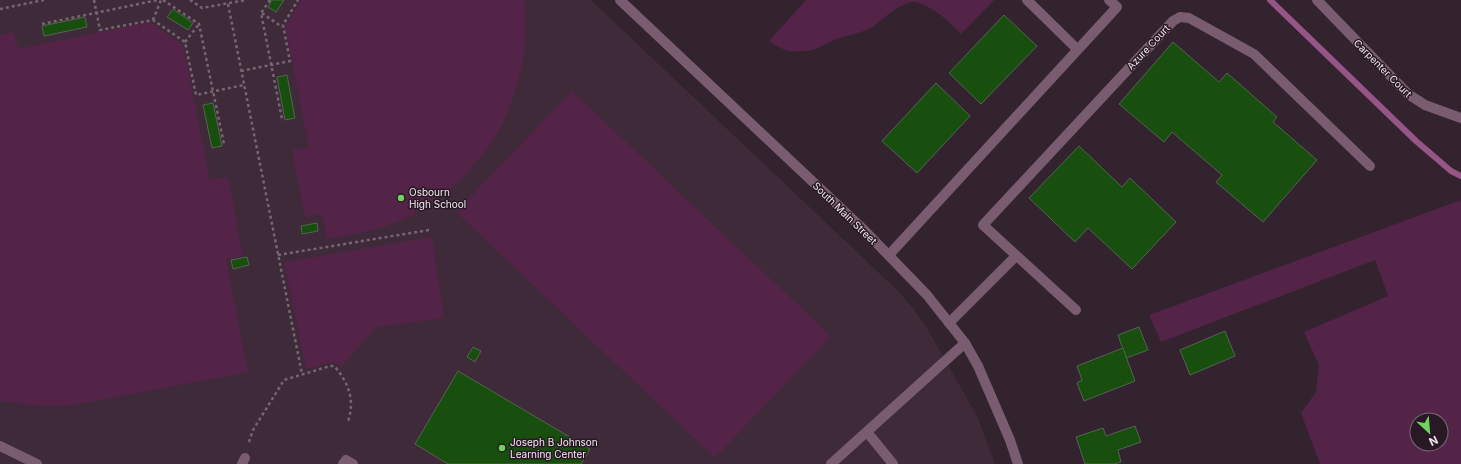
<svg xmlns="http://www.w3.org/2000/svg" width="1461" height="464" font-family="Inter,sans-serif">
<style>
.built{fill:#3f2a39}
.green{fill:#532448;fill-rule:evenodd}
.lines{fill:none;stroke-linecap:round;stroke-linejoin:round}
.stream{stroke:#975587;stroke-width:6}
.building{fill:#184e0e;stroke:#556352}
.path{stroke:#746771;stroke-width:2.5;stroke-dasharray:3 3;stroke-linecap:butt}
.minor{stroke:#7a5c71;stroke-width:10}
.poi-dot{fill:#70d35f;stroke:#281924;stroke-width:1.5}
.labels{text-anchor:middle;stroke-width:3;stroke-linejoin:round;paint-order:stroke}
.street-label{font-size:10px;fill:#f3e9f0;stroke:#281924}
.poi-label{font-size:10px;fill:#f3e9f0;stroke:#281924;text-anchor:start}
</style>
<rect width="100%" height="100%" fill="#32232e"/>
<path class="built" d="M0,0H591L897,290L913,308L928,330L977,416L995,464H0Z"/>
<g class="green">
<path d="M301,0H524C527,20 526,41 523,60C519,78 515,94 509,110C492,152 453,193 414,214C387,229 357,234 327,239L322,214L305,217L292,150L309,147L285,26Z"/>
<path d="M806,0H994L961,34C953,24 927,2 914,2C899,3 886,17 875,25C864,33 852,34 840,38C830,41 822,47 812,50C810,51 806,51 803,51C787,52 782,50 769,41Z"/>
<path d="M150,22L183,45L210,180L228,177L243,256L226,259L248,372L95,401L65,406H43L0,401V35L14,32L18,49Z"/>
<path d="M572,91L831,336L715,458L456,212Z"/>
<path d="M1461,200V464H1320L1301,413L1316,392L1319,365L1304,332L1388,296L1375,260L1161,342L1149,315ZM1417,420H1441V444H1417Z"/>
<path d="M432,237L444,318L376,327L341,367L333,362L306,369L284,262Z"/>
</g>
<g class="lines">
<path class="stream" d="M1270,0L1416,141L1451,171L1461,176"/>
</g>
<g class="building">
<path d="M272,0H284L276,12L268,7Z"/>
<path d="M173,9L193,23L188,30L167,17Z"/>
<path d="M1004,15L1037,46L981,104L949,73Z"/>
<path d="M85,17L87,27L44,36L42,26Z"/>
<path d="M1173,42L1219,82L1227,73L1277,117L1273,122L1317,160L1263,222L1216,182L1222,175L1172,132L1164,142L1119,104Z"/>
<path d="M287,75L295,118L285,120L277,77Z"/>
<path d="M936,83L970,116L917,173L882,141Z"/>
<path d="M213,103L222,146L212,148L203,105Z"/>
<path d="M1079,146L1122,187L1130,178L1176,222L1132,269L1088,228L1075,242L1029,198Z"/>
<path d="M317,223L318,231L302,234L301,226Z"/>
<path d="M247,257L249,265L233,269L231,260Z"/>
<path d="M1139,327L1148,350L1126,358L1118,335Z"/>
<path d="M1225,331L1235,356L1190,375L1180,350Z"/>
<path d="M473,347L481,351L475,362L467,357Z"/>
<path d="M1123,348L1135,381L1084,401L1077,383L1082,380L1077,366Z"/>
<path d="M458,371L590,449L581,464H448L415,444Z"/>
<path d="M1135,426L1141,442L1118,450L1121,462L1114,464H1085L1076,437L1103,428L1106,436Z"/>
</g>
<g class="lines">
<g class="path">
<path d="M94,0L100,30L153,20L185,42L196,95L244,85"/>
<path d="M163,0L199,24L224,144"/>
<path d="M190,0L202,8L246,0"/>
<path d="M270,0L261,13L282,119"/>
<path d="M228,4L302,374"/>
<path d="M0,9L44,0"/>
<path d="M262,13L282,27"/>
<path d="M153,20L161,0"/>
<path d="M42,24L158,0"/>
<path d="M185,42L199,24"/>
<path d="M241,71L290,61L283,25L298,0"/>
<path d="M278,255L429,230"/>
<path d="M249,442L253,430L284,380L330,366H334L336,368C349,384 355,401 348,421"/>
</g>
<g class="minor">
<path d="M620,0L865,231L927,295L965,343L978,366L1010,440L1018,464"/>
<path d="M1027,0L1077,49"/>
<path d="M1317,0L1408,94L1425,105L1461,118"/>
<path d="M889,255L1117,7L1109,0"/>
<path d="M1076,310L983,225L1173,21L1180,17L1189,18L1254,54L1370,166"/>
<path d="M949,323L1016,256"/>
<path d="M867,432L893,464"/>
<path d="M0,446L37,464"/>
<path d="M242,464L245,458"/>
<path d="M343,464L346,460L353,464"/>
<path d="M831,464L965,343"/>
</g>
</g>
<g class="poi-dot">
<circle cx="401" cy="198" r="4"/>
<circle cx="502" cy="448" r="4"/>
</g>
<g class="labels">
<g class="street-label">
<text transform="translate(1148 47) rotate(-47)" y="4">Azure Court</text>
<text transform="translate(1383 68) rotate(45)" y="4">Carpenter Court</text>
<text transform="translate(845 213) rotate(44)" y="4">South Main Street</text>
</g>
<g class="poi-label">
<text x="409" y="196">Osbourn<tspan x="409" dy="12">High School</tspan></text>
<text x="510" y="446">Joseph B Johnson<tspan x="510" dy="12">Learning Center</tspan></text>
</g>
</g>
<g transform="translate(1429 432) rotate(154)"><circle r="19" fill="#281924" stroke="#796c76"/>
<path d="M0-3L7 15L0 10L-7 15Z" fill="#70d35f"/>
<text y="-6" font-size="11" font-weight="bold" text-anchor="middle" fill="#f3e9f0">N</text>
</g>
</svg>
